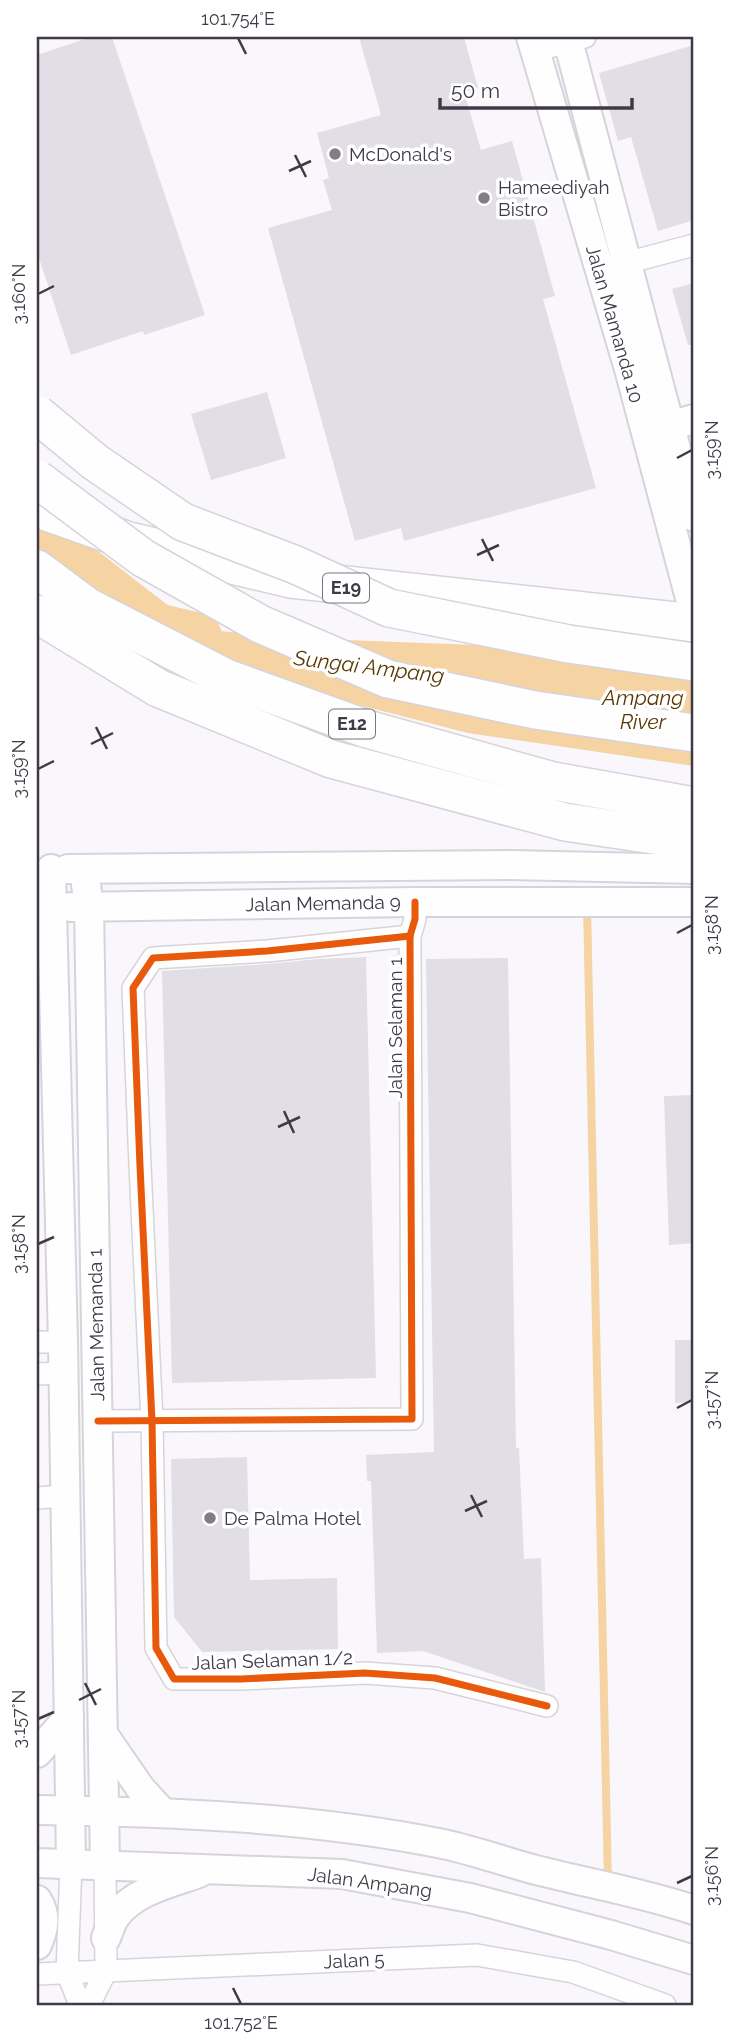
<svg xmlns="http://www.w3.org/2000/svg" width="731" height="2042" font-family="Raleway,sans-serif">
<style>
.water{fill:#f6d3a3}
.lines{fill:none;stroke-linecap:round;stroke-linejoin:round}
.stream{stroke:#f6d3a3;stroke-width:8}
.river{stroke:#f6d3a3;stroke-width:46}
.building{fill:#e1dee6}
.street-casing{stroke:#d7d3db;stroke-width:24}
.secondary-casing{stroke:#d7d3db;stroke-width:32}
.highway-casing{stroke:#d7d3db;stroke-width:40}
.street{stroke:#fefeff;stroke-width:21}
.secondary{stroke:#fefeff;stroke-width:28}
.highway{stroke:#fefeff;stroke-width:37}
.highway-bridge-casing{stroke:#d7d3db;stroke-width:40;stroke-linecap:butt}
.highway-bridge{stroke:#fefeff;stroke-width:37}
.cycleway-casing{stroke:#fff;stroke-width:11}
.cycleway{stroke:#e8590c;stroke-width:7}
.ticks{fill:none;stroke:#403a47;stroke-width:2.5}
.poi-dot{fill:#817c86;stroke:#fff;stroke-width:2.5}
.labels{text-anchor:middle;stroke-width:7;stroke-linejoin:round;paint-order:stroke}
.shield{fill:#fff;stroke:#79757e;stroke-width:2}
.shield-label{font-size:18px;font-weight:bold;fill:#403a47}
.poi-label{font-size:19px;fill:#403a47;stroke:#fff;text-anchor:start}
.street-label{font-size:19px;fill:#403a47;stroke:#fff}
.water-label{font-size:21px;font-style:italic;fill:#593900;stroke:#fff}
.neatline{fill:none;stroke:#403a47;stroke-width:2.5}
.ticks-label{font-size:18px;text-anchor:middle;fill:#403a47}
</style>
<rect width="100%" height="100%" fill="#f9f7fc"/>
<path class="water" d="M157,626L319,639L533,647L694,667V766L468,733L277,684Z"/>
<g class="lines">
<path class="stream" d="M587,906L608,1883"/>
<path class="river" d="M37,533L157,626L199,636"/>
</g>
<g class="building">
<path d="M91,37H112L205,315L144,335L143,331L71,355L37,252V55Z"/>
<path d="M359,37H464L478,88L464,92L481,150L512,141L555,296L543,299L596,488L404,541L401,528L355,541L268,228L332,210L323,180L329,178L317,133L381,115Z"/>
<path d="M694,45V220L658,231L631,137L618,141L599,73Z"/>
<path d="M694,283V345H688L672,289Z"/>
<path d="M267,392L286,458L211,480L191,414Z"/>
<path d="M366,957L376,1378L172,1383L162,971L268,964L318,959Z"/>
<path d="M508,958L516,1448H519L524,1559L541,1558L545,1692L423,1651L377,1653L371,1481H367L366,1455L434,1452L426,959Z"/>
<path d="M694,1095V1243L669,1245L664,1096Z"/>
<path d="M675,1340H694V1402L675,1403Z"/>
<path d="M247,1457L250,1580L337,1578L338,1649L202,1652L174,1617L171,1459Z"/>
</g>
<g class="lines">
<g class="street-casing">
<g id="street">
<path d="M535,51L585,37"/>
<path d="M615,266L694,245"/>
<path d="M410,936L267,951L153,958L133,988L140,1166L152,1421L156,1648L174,1679H241L365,1673L435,1678L547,1706"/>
<path d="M37,1342H63"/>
<path d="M37,1374L63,1373"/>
<path d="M98,1421L412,1419L410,936L415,919V902"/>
<path d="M37,1498L65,1496"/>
<path d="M71,1864L67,1972L80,2005"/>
<path d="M37,1974L477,1955L573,1972L665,2005"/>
<path d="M89,2005L106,1971L105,1865"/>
</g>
</g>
<g class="secondary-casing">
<g id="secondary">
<path d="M531,37L629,369L694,613"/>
<path d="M567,37L694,517"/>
<path d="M652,431L694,419"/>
<path d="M51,869L63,1342L71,1864"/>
<path d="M68,869L510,865L694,869"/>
<path d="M84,869L89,907L105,1865"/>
<path d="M71,907L415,902H694"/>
<path d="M103,1734L141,1789L163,1813"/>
<path d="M37,1753L69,1717"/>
<path d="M37,1810C172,1812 310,1817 443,1844C476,1851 508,1863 540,1871C592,1884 643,1893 694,1910"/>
<path d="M37,1863L342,1874L470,1898L611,1935L694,1960"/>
<path d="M37,1900C47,1915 44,1929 37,1945"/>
<path d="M106,1938C109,1931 111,1923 115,1917C133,1891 171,1883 199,1873"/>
</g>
</g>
<g class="highway-casing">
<g id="highway">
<path d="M37,506L47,512L129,541L291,579L694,623"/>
<path d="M37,569L88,607L226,678L367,729L553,781L694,806"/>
<path d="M37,614L158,688L331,759L565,822L694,841"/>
</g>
</g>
<use href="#street" class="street"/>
<use href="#secondary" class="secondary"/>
<use href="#highway" class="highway"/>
<g class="highway-bridge-casing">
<g id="highway-bridge">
<path d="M37,414L95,462L183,522L296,565L389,608L569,644L694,662"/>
<path d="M37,479L143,558L260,624L388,679L535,710L694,733"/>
</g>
</g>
<use href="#highway-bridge" class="highway-bridge"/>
<g class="cycleway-casing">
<g id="cycleway">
<path d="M410,936L267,951L153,958L133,988L140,1166L152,1421L156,1648L174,1679H241L365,1673L435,1678L547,1706"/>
<path d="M98,1421L412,1419L410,936L415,919V902"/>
</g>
</g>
<use href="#cycleway" class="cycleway"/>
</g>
<path class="ticks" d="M238,38L246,54M295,155L306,177M289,171L311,161M38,294L54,286M677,458L692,450M482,539L493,561M477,555L499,545M96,727L107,749M91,744L113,733M38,769L54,761M677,933L692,925M284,1111L294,1133M278,1127L300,1117M38,1244L54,1237M677,1408L692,1400M471,1495L482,1517M465,1511L487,1501M85,1683L96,1705M79,1700L101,1689M38,1719L54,1712M677,1883L692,1876M233,1988L241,2004"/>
<g class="poi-dot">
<circle cx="335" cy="154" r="7"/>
<circle cx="484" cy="198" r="7"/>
<circle cx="210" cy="1518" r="7"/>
</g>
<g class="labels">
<g class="shield">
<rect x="323" y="573.5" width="46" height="29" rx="5"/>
<rect x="329" y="709.5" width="46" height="29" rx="5"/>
</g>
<g class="shield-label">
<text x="346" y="594">E19</text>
<text x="352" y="730">E12</text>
</g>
<g class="poi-label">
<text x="349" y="161">McDonald's</text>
<text x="498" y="194">Hameediyah<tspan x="498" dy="22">Bistro</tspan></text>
<text x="224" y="1525">De Palma Hotel</text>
</g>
<g class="street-label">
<text transform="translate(615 324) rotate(74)" y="7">Jalan Mamanda 10</text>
<text transform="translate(323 903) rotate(-1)" y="7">Jalan Memanda 9</text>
<text transform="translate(395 1028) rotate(-90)" y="7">Jalan Selaman 1</text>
<text transform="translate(96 1325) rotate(-91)" y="7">Jalan Memanda 1</text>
<text transform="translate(272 1660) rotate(-2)" y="7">Jalan Selaman 1/2</text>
<text transform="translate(370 1882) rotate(8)" y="7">Jalan Ampang</text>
<text transform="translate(354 1960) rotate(-3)" y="7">Jalan 5</text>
</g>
<g class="water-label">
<text transform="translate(369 667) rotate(7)" y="7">Sungai Ampang</text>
<text x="643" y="705">Ampang<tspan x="643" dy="24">River</tspan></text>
</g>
</g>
<rect width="731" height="2042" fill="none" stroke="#ffffff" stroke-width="77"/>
<path d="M440 98v10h192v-10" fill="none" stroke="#403a47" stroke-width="3.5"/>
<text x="451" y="98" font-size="21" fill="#403a47" stroke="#ffffff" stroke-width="5" paint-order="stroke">50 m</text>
<rect x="38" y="38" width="654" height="1966" class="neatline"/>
<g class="ticks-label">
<text x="238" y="25">101.754°E</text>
<text transform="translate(19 294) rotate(-90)" y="6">3.160°N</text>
<text transform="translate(712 450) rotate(-90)" y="6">3.159°N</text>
<text transform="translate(19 769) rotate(-90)" y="6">3.159°N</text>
<text transform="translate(712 925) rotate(-90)" y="6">3.158°N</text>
<text transform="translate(19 1244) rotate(-90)" y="6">3.158°N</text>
<text transform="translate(712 1400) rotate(-90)" y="6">3.157°N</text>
<text transform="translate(19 1719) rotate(-90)" y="6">3.157°N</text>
<text transform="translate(712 1876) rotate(-90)" y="6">3.156°N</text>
<text x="241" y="2029">101.752°E</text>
</g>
</svg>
